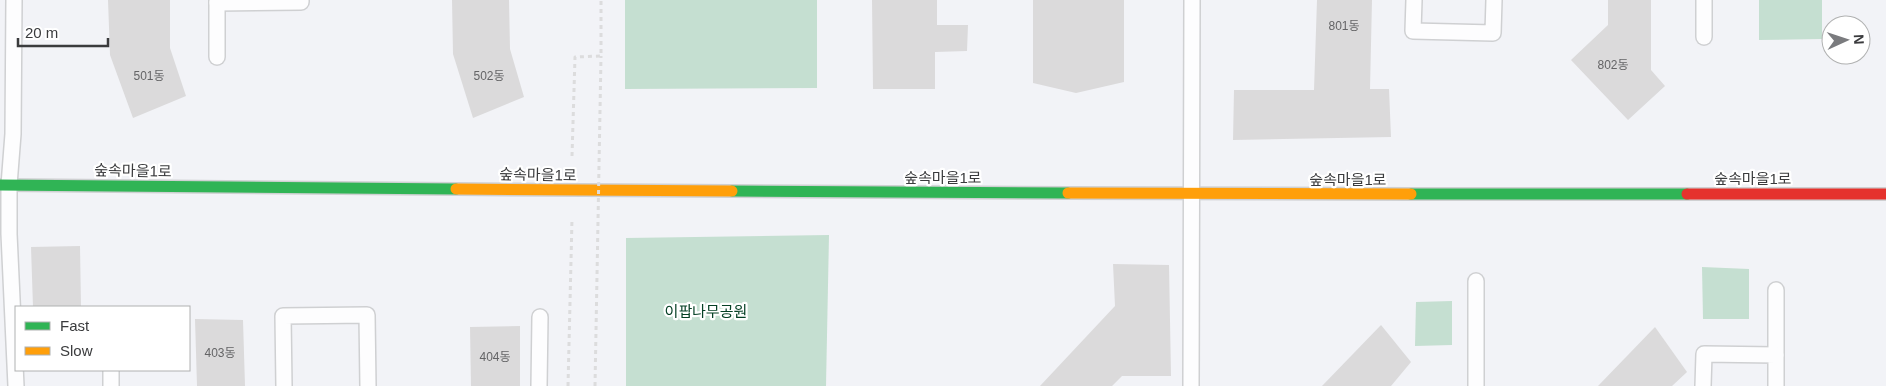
<svg xmlns="http://www.w3.org/2000/svg" width="1886" height="386" font-family="Helvetica,'Noto Sans KR',sans-serif">
<style>
.green{fill:#c5dfd1}
.building{fill:#dbdadb}
.lines{fill:none;stroke-linecap:round;stroke-linejoin:round}
.lane-casing{stroke:#cfd0d2;stroke-width:18}
.fast-casing{stroke:#cfd0d2;stroke-width:14}
.slow-casing{stroke:#cfd0d2;stroke-width:14}
.jam-casing{stroke:#cfd0d2;stroke-width:14}
.path{stroke:#dcdcdd;stroke-width:3;stroke-dasharray:4 4;stroke-linecap:butt}
.lane{stroke:#fdfdfe;stroke-width:15}
.fast{stroke:#30b455;stroke-width:11}
.slow{stroke:#ff9f0a;stroke-width:11}
.jam{stroke:#e5322d;stroke-width:11}
.path-bridge{stroke:#dcdcdd;stroke-width:3;stroke-dasharray:4 4;stroke-linecap:butt}
.labels{text-anchor:middle;stroke-width:4.5;stroke-linejoin:round;paint-order:stroke}
.number-label{font-size:12px;fill:#646466}
.street-label{font-size:15px;fill:#3a3b3d;stroke:#fff}
.park-label{font-size:15px;fill:#054025;stroke:#fff}
</style>
<rect width="100%" height="100%" fill="#f2f3f7"/>
<g class="green">
<path d="M625,0H817V88L625,89Z"/>
<path d="M1759,0H1822V39L1759,40Z"/>
<path d="M829,235L826,386H626V238Z"/>
<path d="M1702,267L1749,269V319H1703Z"/>
<path d="M1452,301V345L1415,346L1416,302Z"/>
</g>
<g class="building">
<path d="M108,0H170V48L186,96L133,118L110,55Z"/>
<path d="M452,0H509L510,49L524,97L473,118L453,54Z"/>
<path d="M872,0H937V25H968L967,51L935,52V89H873Z"/>
<path d="M1033,0H1124V82L1076,93L1033,83Z"/>
<path d="M1317,0H1372L1370,89H1389L1391,137L1233,140L1234,90H1314Z"/>
<path d="M1608,0H1651V70L1665,86L1628,120L1571,60L1608,25Z"/>
<path d="M80,246L81,307H33L31,247Z"/>
<path d="M1113,264L1169,265L1171,376H1122L1112,386H1040L1115,306Z"/>
<path d="M195,319L243,320L245,386H197Z"/>
<path d="M1381,325L1411,362L1391,386H1322Z"/>
<path d="M520,326V386H471L470,327Z"/>
<path d="M1655,327L1687,372L1672,386H1598Z"/>
</g>
<g class="lines">
<g class="lane-casing">
<g id="lane">
<path d="M14,0L13,134L9,185V234L16,386"/>
<path d="M217,0V57"/>
<path d="M1414,0L1413,31L1493,33L1494,0"/>
<path d="M1704,0V37"/>
<path d="M217,3L301,2V0"/>
<path d="M1776,355V290"/>
<path d="M111,386V370"/>
<path d="M284,386L283,316L367,315L368,386"/>
<path d="M539,386L540,317"/>
<path d="M1191,386L1192,0"/>
<path d="M1476,386V281"/>
<path d="M1703,386L1704,354L1776,355V386"/>
</g>
</g>
<g class="fast-casing">
<g id="fast">
<path d="M0,185L456,189"/>
<path d="M732,191L1068,193"/>
<path d="M1411,194H1687"/>
</g>
</g>
<g class="slow-casing">
<g id="slow">
<path d="M456,189L732,191"/>
<path d="M1068,193L1411,194"/>
</g>
</g>
<g class="jam-casing">
<path id="jam" d="M1687,194H1886"/>
</g>
<g class="path">
<path d="M572,156L575,57L601,56V0"/>
<path d="M568,386L572,219"/>
</g>
<use href="#lane" class="lane"/>
<use href="#fast" class="fast"/>
<use href="#slow" class="slow"/>
<use href="#jam" class="jam"/>
<path class="path-bridge" d="M595,386L601,56"/>
</g>
<g class="labels">
<g class="number-label">
<text x="1344" y="30">801동</text>
<text x="1613" y="69">802동</text>
<text x="149" y="80">501동</text>
<text x="489" y="80">502동</text>
<text x="220" y="357">403동</text>
<text x="495" y="361">404동</text>
</g>
<g class="street-label">
<text transform="translate(133 171) rotate(1)" y="5">숲속마을1로</text>
<text transform="translate(538 175) rotate(1)" y="5">숲속마을1로</text>
<text x="943" y="183">숲속마을1로</text>
<text x="1753" y="184">숲속마을1로</text>
<text x="1348" y="185">숲속마을1로</text>
</g>
<g class="park-label">
<text x="706" y="317">이팝나무공원</text>
</g>
</g>
<rect x="15" y="306" width="175" height="65" fill="#ffffff" stroke="#b0b1b1"/>
<rect x="25" y="322" width="25" height="8" fill="#30b455" stroke="#b0b1b1"/>
<text x="60" y="331" font-size="15" fill="#3a3b3d">Fast</text>
<rect x="25" y="347" width="25" height="8" fill="#ff9f0a" stroke="#b0b1b1"/>
<text x="60" y="356" font-size="15" fill="#3a3b3d">Slow</text>
<g transform="translate(1846 40) rotate(87)"><circle r="24" fill="#ffffff" stroke="#b0b1b1"/>
<path d="M0-4L9 19L0 12L-9 19Z" fill="#7a7b7e"/>
<text y="-8" font-size="14" font-weight="bold" text-anchor="middle" fill="#3a3b3d">N</text>
</g>
<path d="M18 38v8h90v-8" fill="none" stroke="#3a3b3d" stroke-width="2.5"/>
<text x="25" y="38" font-size="15" fill="#3a3b3d" stroke="#ffffff" stroke-width="4" paint-order="stroke">20 m</text>
</svg>
